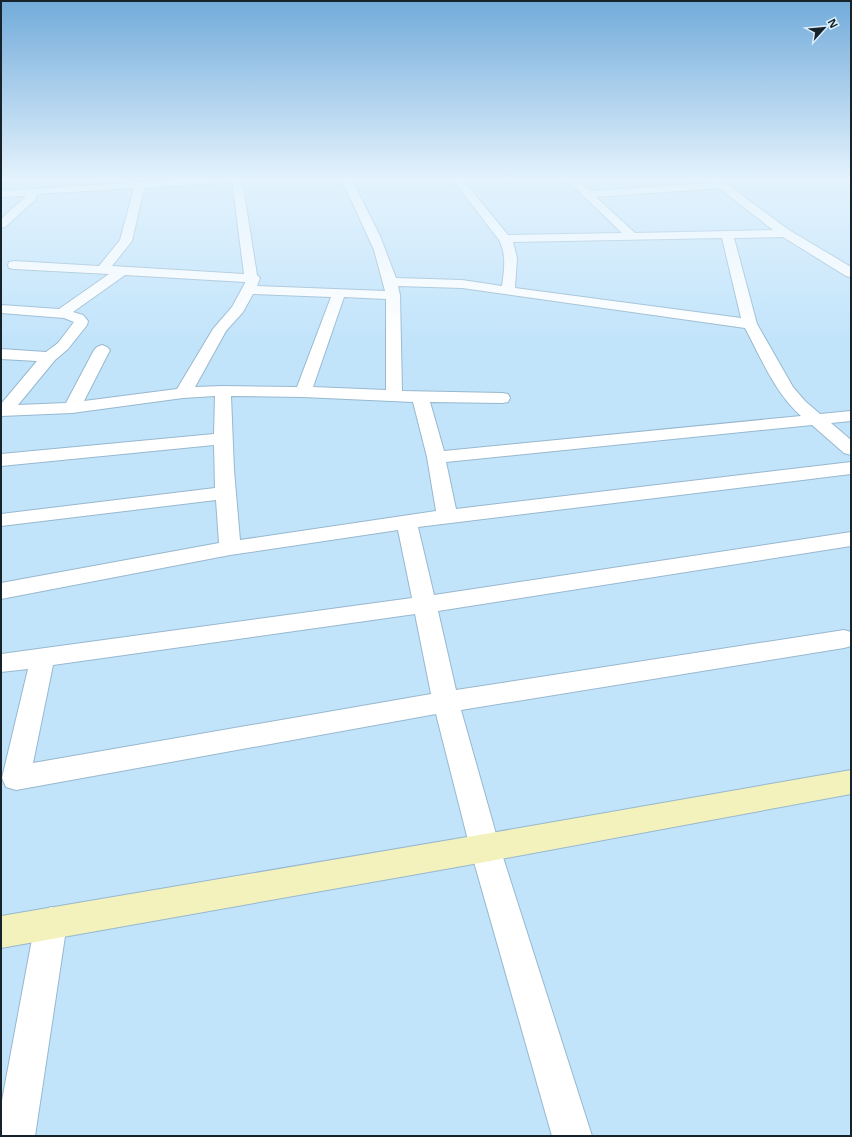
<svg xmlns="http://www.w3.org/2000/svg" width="852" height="1137" font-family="'Open Sans',sans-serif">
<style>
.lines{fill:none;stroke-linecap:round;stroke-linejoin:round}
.street-casing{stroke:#97b8cf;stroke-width:2}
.secondary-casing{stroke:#97b8cf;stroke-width:2}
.street{fill:#fff;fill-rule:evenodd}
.secondary{fill:#f3f1bc;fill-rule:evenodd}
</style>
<rect width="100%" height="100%" fill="#c2e4fb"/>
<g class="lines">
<g class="street-casing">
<g id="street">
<path d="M174,180H223L218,183L144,188L132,241L112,266L244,274L232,180H242L257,275L260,278L257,286L385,291L374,250L342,180H352L380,236L396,278L462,280L502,286C504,270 507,255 499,240L453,180H463L508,235L622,233L567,180H578L590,191L711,183L709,180C716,180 725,179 728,185L789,230L851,267V277L846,276L783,237L734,238L757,324L793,387L805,401L820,414L851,411V421L831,423L851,440V455L844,453L812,425L446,462L456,509L851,462V474L418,527L434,595L851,532V546L438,611L456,690L844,630L851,632V646L844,648L461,710L500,848L592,1136H552L470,848L436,714L16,790L6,787L2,778L28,669L1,672V654L412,598L398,530L230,555L1,599V583L219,543L216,500L1,526V514L215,488L214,445L1,466V454L214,434L215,396L183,398L72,413L1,416V404L37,361L1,359V349L46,352L58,343L74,322L64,318L1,313V305L59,309L109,274L14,269L9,268L8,265L9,262L14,261L99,266L120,240L134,188L37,194L35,200L5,227L1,228V219L26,196L1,197V191ZM719,188L773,230L635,233L596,197ZM722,238L741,318L515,288L517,258L513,242ZM125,275L245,282V283L232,307L213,329L177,389L84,401L110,350L107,347L102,345L97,347L94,350L66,403L18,405L55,360L68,349L87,325L88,321L83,315L73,312ZM398,286L462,288L745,328C761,358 775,393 801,416L444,451L430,402L502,403L508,402L510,398L508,394L502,393L402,391L400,295ZM253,294L331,297L297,387L223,386L195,387L226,331L243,312ZM344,297L386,299V390L313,387ZM231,396L303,397L413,402L427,457L436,511L240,540L234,470ZM415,614L431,694L33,763L53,665Z"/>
<path d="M51,907L63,912L67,923L35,1136H1V1106L35,923L39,912Z"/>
</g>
</g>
<g class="secondary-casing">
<path id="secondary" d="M851,770V794L485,862L1,948V916L485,834Z"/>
</g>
<use href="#street" class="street"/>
<use href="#secondary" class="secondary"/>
</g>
<linearGradient id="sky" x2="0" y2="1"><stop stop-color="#72abda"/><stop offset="0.53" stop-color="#e4f3fd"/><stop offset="1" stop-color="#e4f3fd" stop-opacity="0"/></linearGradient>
<rect width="852" height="339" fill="url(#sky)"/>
<rect width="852" height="1137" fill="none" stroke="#16232b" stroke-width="4"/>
<g transform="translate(824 28) rotate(63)" stroke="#dbeffd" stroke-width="3" paint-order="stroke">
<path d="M0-3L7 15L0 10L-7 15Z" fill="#16232b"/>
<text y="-6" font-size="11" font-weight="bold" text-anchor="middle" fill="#16232b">N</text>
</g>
</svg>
